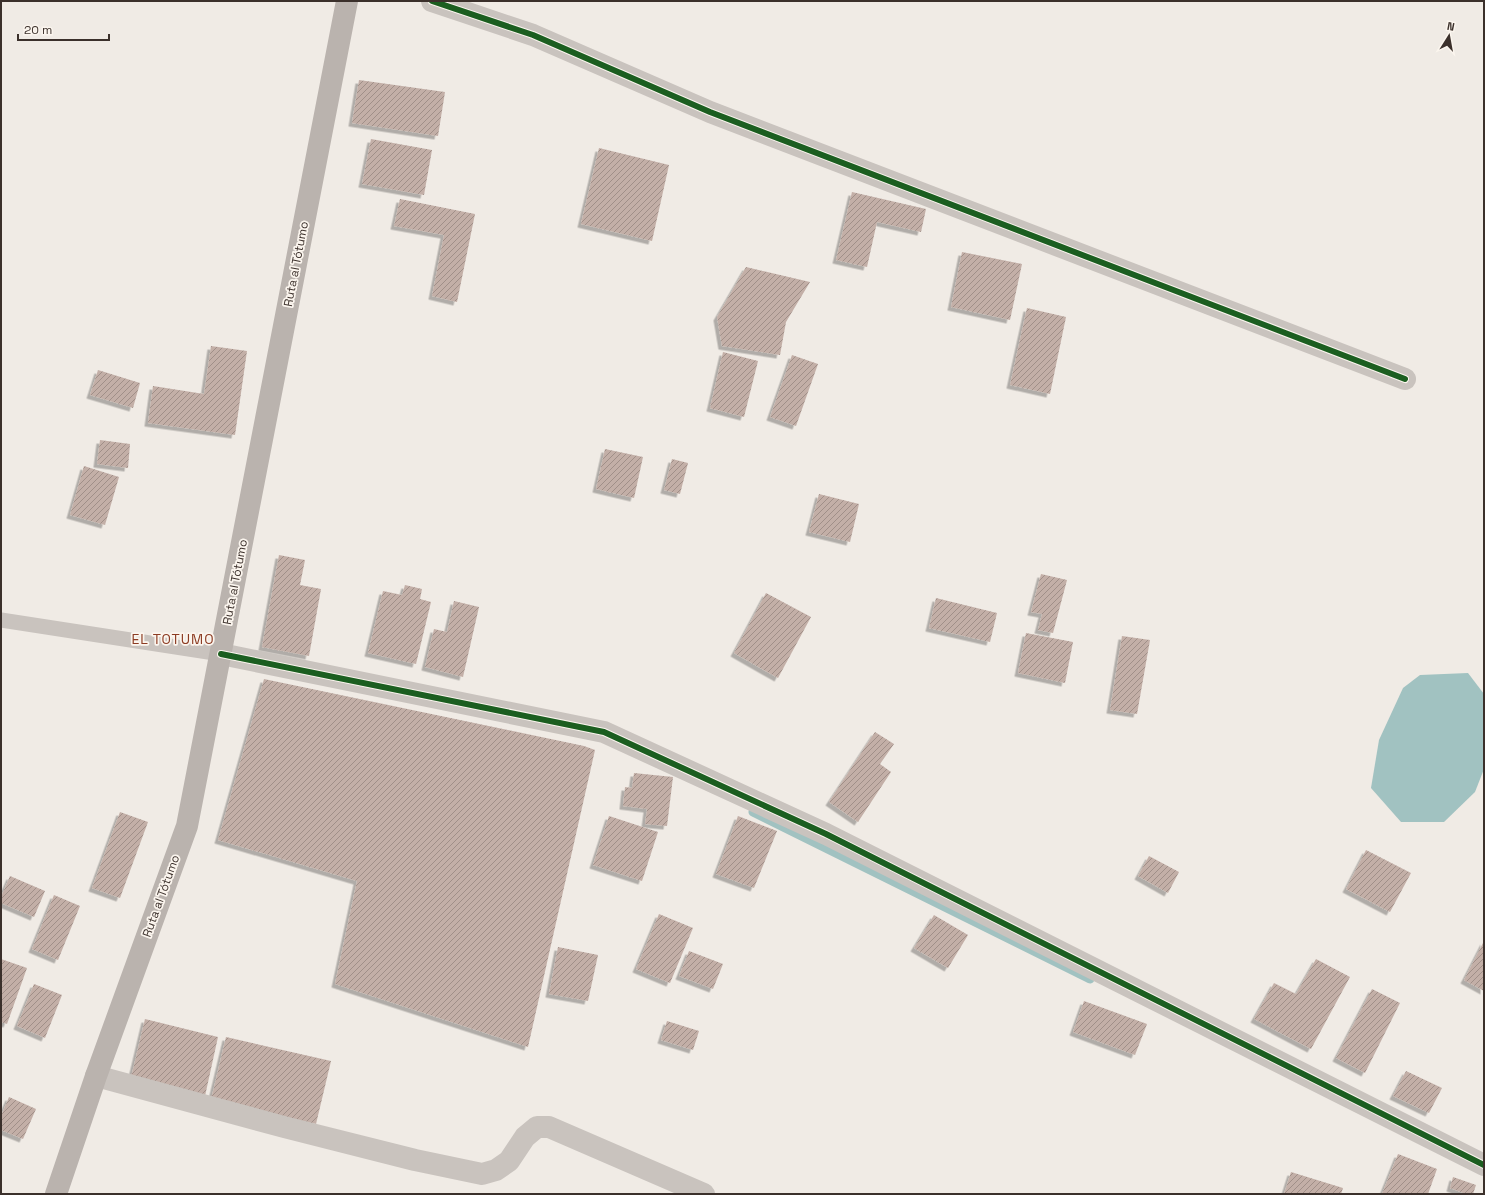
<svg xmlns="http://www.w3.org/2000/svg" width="1485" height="1195" font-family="'Space Grotesk',sans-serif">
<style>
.water{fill:#a1c2c1}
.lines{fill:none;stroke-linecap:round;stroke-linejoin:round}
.stream{stroke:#a1c2c1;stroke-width:9}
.building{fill:url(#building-hatch);filter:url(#shadow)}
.service{stroke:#c9c3be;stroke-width:15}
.minor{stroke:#c9c3be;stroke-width:22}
.secondary{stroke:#bab3ae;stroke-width:22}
.cycleway-casing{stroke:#fbf5ee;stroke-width:8}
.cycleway{stroke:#1b5e20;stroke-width:6}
.labels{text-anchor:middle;stroke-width:3.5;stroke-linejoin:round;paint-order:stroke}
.street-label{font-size:12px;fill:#3b302b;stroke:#fbf5ee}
.quarter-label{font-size:14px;letter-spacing:1px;fill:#8c3b22;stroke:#fbf5ee}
</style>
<defs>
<pattern id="building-hatch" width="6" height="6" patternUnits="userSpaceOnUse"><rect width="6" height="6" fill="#c3afa7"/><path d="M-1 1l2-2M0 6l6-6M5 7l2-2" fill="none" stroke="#a08f88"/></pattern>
<filter id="shadow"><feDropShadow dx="-3.5" dy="3.5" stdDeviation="0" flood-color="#0004"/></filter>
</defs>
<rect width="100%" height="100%" fill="#f0ebe5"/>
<path class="water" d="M1468,673L1484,694V769L1475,792L1444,822H1401L1371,788L1379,740L1403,688L1420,675Z"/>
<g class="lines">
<path class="stream" d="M753,812L1090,979"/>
</g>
<g class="building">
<path d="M359,80L445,92L438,136L352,123Z"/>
<path d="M371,139L432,150L424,195L362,184Z"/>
<path d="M599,148L669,165L652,241L581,224Z"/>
<path d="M852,192L926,209L921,232L877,222L867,267L836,260Z"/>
<path d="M400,199L475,214L457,302L432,296L444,235L394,226Z"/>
<path d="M962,252L1022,264L1010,320L951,307Z"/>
<path d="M746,267L810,282L786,322L780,355L722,346L717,317Z"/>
<path d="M1027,308L1066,317L1050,394L1010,385Z"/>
<path d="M211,346L247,351L235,435L148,423L153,386L204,394Z"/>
<path d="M723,352L758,361L744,417L710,408Z"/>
<path d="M792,355L818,364L796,426L770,417Z"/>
<path d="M98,370L140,383L133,408L90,395Z"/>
<path d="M100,440L130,444L128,468L97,464Z"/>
<path d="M605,449L643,457L634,498L596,489Z"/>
<path d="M672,459L688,463L680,494L664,490Z"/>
<path d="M84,466L119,477L105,525L70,515Z"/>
<path d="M819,494L859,504L850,542L809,532Z"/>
<path d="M279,555L305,560L300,585L321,589L309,656L262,647Z"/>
<path d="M1041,574L1067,580L1053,633L1038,630L1042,614L1031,612Z"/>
<path d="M405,585L422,589L420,599L431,602L416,664L368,653L383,591L402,595Z"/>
<path d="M766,593L811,617L778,678L734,653Z"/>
<path d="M936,598L997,613L990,642L929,628Z"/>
<path d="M454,601L479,607L463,677L425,667L434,629L447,632Z"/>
<path d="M1026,633L1073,642L1065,683L1018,673Z"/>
<path d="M1122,636L1150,640L1137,714L1110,710Z"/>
<path d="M264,679L584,746L595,750L528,1047L335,984L357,881L218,840Z"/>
<path d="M875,732L894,744L880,764L891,772L858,822L829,802Z"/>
<path d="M634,773L673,777L667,826L645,824L647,809L623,806L625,787L632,788Z"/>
<path d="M120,812L148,822L120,898L92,888Z"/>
<path d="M609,816L658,832L642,881L593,865Z"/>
<path d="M738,816L777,831L754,888L716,874Z"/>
<path d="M1366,850L1411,873L1390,912L1346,889Z"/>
<path d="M1149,856L1179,872L1168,893L1138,876Z"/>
<path d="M10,876L45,891L34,917L1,903V897Z"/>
<path d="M54,895L80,906L58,960L32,949Z"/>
<path d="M659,914L693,928L670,983L636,969Z"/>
<path d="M934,915L968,935L948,968L914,948Z"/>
<path d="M1484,941V991L1464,980Z"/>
<path d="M558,947L598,955L588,1001L549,994Z"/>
<path d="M689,951L723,964L713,989L679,976Z"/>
<path d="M1,959L27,968L7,1024L1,1022Z"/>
<path d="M1316,959L1350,977L1311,1049L1254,1019L1274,983L1296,994Z"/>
<path d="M34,984L62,995L45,1038L17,1026Z"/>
<path d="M1372,989L1400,1003L1365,1073L1336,1058Z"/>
<path d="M1084,1001L1147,1024L1135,1055L1073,1032Z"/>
<path d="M145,1019L218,1037L205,1096L131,1078Z"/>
<path d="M667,1021L699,1031L693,1050L661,1040Z"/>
<path d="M226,1037L331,1061L316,1124L211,1100Z"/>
<path d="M1406,1071L1442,1088L1429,1113L1393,1096Z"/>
<path d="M9,1097L36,1109L23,1139L1,1130V1116Z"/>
<path d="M1398,1154L1437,1169L1428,1194H1382Z"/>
<path d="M1291,1172L1343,1188L1341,1194H1284Z"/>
<path d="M1453,1177L1476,1185L1473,1194H1466L1450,1188Z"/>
</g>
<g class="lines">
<path class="service" d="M1,620L221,654"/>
<g class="minor">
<path d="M432,1L533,35L710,112L1405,379"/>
<path d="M221,654L604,732L826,834L1484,1165"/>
<path d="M96,1076L284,1127L415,1160L482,1174L496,1170L509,1161L525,1137L537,1127H549L704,1194"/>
</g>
<path class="secondary" d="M56,1194L96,1076L187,826L347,1"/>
<g class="cycleway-casing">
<g id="cycleway">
<path d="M432,1L533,35L710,112L1405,379"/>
<path d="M221,654L604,732L826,834L1484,1165"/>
</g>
</g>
<use href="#cycleway" class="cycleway"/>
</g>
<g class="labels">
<g class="street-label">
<text transform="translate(296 264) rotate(-79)" y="4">Ruta al Tótumo</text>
<text transform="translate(235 582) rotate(-79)" y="4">Ruta al Tótumo</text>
<text transform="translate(161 896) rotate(-70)" y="4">Ruta al Tótumo</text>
</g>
<g class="quarter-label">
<text x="173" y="644">EL TOTUMO</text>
</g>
</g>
<rect width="1485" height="1195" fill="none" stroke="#3b302b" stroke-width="4"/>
<g transform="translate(1449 36) rotate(11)" stroke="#fbf5ee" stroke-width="3" paint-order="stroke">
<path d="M0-3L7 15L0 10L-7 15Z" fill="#3b302b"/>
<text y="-6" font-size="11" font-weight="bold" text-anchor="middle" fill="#3b302b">N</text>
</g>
<path d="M18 34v6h91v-6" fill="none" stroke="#3b302b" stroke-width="2"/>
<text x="24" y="34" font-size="12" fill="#3b302b" stroke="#fbf5ee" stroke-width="3" paint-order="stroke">20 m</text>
</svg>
